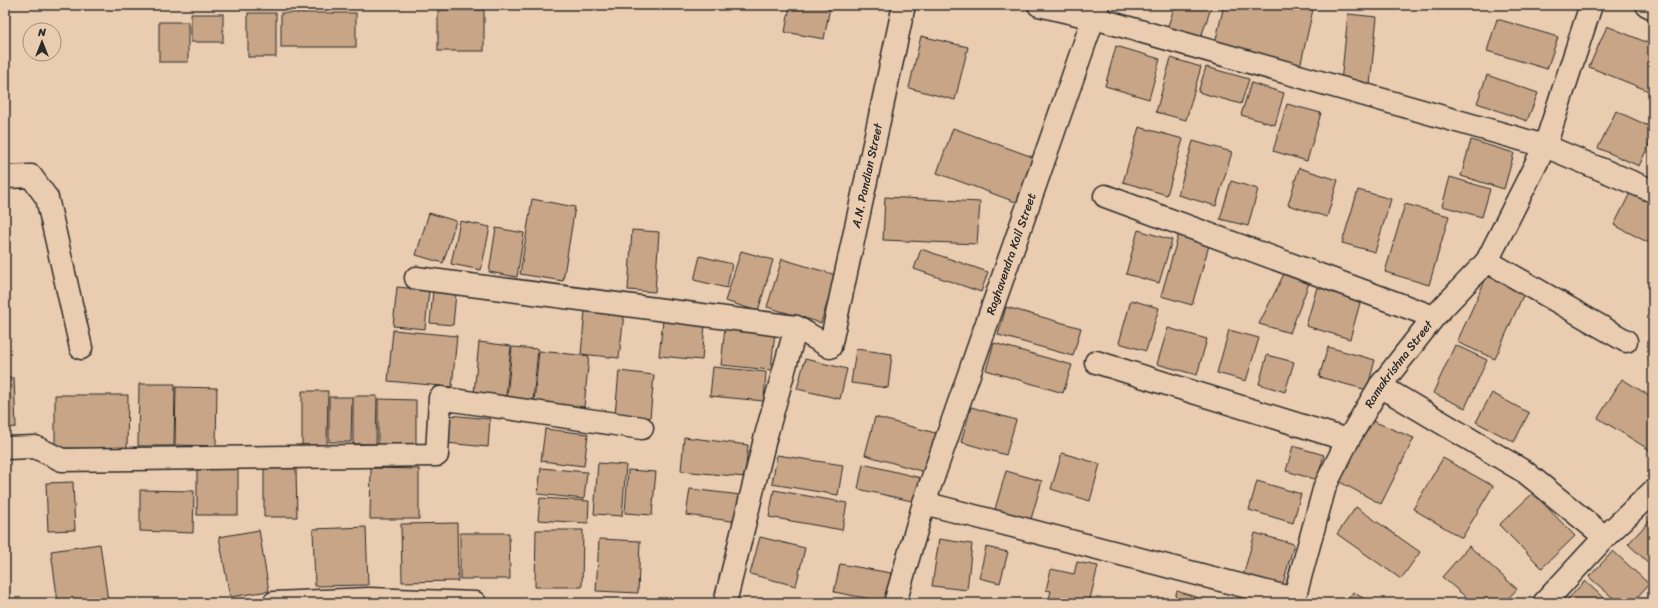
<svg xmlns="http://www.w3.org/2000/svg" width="1658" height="608" font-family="Sriracha,sans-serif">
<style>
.building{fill:#c7a586;stroke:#2b2b2b}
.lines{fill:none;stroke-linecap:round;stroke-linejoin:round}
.minor-casing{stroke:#2b2b2b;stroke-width:25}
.minor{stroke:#eaccb0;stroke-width:22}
.labels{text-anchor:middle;stroke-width:3;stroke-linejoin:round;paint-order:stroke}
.street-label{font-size:12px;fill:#2b2b2b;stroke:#eaccb0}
</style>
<rect width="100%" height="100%" fill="#eaccb0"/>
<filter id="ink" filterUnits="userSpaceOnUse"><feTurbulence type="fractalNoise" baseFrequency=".025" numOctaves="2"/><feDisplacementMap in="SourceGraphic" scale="8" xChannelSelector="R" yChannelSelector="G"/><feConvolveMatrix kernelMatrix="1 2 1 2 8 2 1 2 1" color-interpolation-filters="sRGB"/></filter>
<g filter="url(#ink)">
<g class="building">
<path d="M790,5L830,7L824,39L785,32Z"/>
<path d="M1175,5H1212L1200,40L1167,29Z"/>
<path d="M1224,5H1314L1300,67L1214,48Z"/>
<rect x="438" y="10" width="46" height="41"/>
<rect x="248" y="13" width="28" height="44"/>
<rect x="281" y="13" width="75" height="34"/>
<rect x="191" y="14" width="32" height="28"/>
<path d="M1348,14L1377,17L1370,85L1341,82Z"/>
<path d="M1497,19L1558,37L1547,69L1487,51Z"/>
<rect x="159" y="22" width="29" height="40"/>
<path d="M1607,26L1653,45V81L1649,91L1589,67Z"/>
<path d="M921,36L968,47L955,100L909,88Z"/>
<path d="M1116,46L1160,59L1149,99L1105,86Z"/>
<path d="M1171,58L1201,67L1186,120L1156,112Z"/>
<path d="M1206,67L1249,79L1241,104L1198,92Z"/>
<path d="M1487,75L1538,93L1527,121L1477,103Z"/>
<path d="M1251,83L1284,93L1275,125L1241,115Z"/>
<path d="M1287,104L1321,113L1307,161L1273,151Z"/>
<path d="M1616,111L1653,128V136L1639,166L1598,148Z"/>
<path d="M1139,127L1183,139L1167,195L1123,182Z"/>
<path d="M953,128L1038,159L1021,204L937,173Z"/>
<path d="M1471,140L1514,153L1504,189L1461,176Z"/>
<path d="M1193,141L1232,152L1216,206L1178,195Z"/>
<path d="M1299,168L1338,180L1327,217L1288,205Z"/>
<path d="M1450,177L1490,189L1482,217L1442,206Z"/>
<path d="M1231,181L1258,189L1248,226L1220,219Z"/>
<path d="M1358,190L1391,199L1375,252L1342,243Z"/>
<path d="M1630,193L1653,204V245L1614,225Z"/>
<path d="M885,197L980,202L977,244L883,240Z"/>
<path d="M532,199L575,207L563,281L520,274Z"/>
<path d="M1405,204L1449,216L1429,285L1385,272Z"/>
<path d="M429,213L456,221L443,263L416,255Z"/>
<path d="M460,221L490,227L481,270L451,264Z"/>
<path d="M496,228L524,233L517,277L489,272Z"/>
<path d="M632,230L659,232L655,292L628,290Z"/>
<path d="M1138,230L1172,240L1159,283L1126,274Z"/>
<path d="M1179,233L1210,242L1192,305L1161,296Z"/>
<path d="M921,249L988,272L981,292L914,269Z"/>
<path d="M741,251L773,260L758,311L725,301Z"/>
<path d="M700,256L732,264L727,288L694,280Z"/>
<path d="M782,259L836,275L821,323L767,307Z"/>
<path d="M1285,272L1309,283L1290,333L1259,324Z"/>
<path d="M1487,276L1524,293L1495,359L1457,342Z"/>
<path d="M1319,280L1363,292L1350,339L1306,326Z"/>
<path d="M397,287L429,290L425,329L393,326Z"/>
<path d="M433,290L456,293L453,325L430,323Z"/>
<path d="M1131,300L1159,308L1146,351L1119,343Z"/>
<path d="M1006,307L1081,328L1073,356L998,335Z"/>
<path d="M585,311L624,314L619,358L581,354Z"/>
<path d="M663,320L705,324L702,360L659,356Z"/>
<path d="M725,327L775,331L771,370L721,365Z"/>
<path d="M1168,328L1207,339L1197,375L1157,364Z"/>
<path d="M393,330L457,336L452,387L388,381Z"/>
<path d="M1229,330L1259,338L1246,381L1217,373Z"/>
<path d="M479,342L511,346L506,396L474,393Z"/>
<path d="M994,343L1072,365L1063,393L986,370Z"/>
<path d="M1455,345L1487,360L1465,408L1433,393Z"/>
<path d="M512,347L538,349L533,401L507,398Z"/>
<path d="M1328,347L1375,360L1367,390L1319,377Z"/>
<path d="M856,349L892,354L888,388L851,383Z"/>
<path d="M539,351L589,356L584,407L534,402Z"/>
<path d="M1267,355L1294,362L1285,392L1259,384Z"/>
<path d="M805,359L847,369L840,399L797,389Z"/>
<path d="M713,367L766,372L764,401L710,396Z"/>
<path d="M619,371L654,375L650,418L615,415Z"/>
<path d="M5,378H14L16,427L5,428Z"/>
<path d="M1622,379L1653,398V452L1598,418Z"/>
<path d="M139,384H175L174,446H138Z"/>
<path d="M176,387L217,388L216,446L175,445Z"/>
<path d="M302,391H328L327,445H302Z"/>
<path d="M1492,393L1529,413L1514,442L1476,422Z"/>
<path d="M55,395H128L127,449L55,448Z"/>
<path d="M353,396H377L376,444H353Z"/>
<path d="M329,397H352L351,442H329Z"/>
<path d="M378,399L416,400V448H378Z"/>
<path d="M971,407L1016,420L1006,455L961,442Z"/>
<path d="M449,415L490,419L488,447L446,443Z"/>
<path d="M875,417L939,434L928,473L865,455Z"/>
<path d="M1370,420L1414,438L1381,504L1338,481Z"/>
<path d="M545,429L588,434L584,466L541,461Z"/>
<path d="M684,437L748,445L745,477L681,471Z"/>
<path d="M1293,446L1324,455L1317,480L1286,471Z"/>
<path d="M1062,453L1100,464L1090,501L1051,489Z"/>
<path d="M777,455L843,465L838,495L772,484Z"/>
<path d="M1443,458L1493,486L1462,538L1413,509Z"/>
<path d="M598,463L626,465L622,516L594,514Z"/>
<path d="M863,464L921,478L916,502L858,489Z"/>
<path d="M296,467L297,517H264V468Z"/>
<rect x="197" y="468" width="41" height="47"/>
<path d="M371,468L419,469V519H370Z"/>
<path d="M541,468L587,472L584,499L538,494Z"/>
<path d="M628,470L656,472L652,515L625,513Z"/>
<path d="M1006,471L1042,481L1029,526L993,516Z"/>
<path d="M1257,481L1301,494L1293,523L1249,510Z"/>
<path d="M73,482L75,530L48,531L46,483Z"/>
<path d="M690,489L741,495L738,522L686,515Z"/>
<path d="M140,490L194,491L193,533L140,531Z"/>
<path d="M774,490L847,503L842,530L769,517Z"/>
<path d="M1533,493L1575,536L1542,568L1499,525Z"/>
<path d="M540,498L589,501L588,523L538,520Z"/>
<path d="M1356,507L1420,552L1401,579L1337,534Z"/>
<path d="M1653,517V567L1628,544Z"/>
<path d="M457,523L458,581L402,582L401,524Z"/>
<path d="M366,527L368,585L315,586L313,529Z"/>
<path d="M259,530L269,591L230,597L219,537Z"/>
<path d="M536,530H583L582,587H535Z"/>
<path d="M460,533H509L510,579H460Z"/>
<path d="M1255,533L1294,544L1282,587L1243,576Z"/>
<path d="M760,537L805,548L796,586L750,574Z"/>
<path d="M599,539L640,541L638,593L596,591Z"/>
<path d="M939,539L972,544L967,590L932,586Z"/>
<path d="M100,544L108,601L93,603H58L51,551Z"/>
<path d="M1469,546L1517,589L1504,603H1473L1442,577Z"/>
<path d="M986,547L1008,552L1000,583L979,578Z"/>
<path d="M1613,551L1649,584L1632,603H1619L1589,577Z"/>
<path d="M1077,562L1098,566L1089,603H1048L1051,591L1046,590L1051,569L1074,574Z"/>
<path d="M840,564L891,573L886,602L834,592Z"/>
<path d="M1585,581L1609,603H1564Z"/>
<path d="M1177,591L1214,603H1173Z"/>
<path d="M1353,592L1371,603H1346Z"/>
</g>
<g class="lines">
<g class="minor-casing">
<g id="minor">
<path d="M1039,5L1094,18L1545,146L1653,191"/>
<path d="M1647,5L1653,8"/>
<path d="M5,177L31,176L47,198L81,348"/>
<path d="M1105,196L1434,317"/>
<path d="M1487,261L1626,341"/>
<path id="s1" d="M416,278L796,327L830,347L904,5"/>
<path d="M1096,362L1348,440"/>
<path d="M1380,386L1525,472L1605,537"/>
<path d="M5,448L35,447L62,460L437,455L440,398L642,428"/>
<path d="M924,503L1294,599"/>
<path d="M274,603L369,599L475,603"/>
<path d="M725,603L765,439L796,327"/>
<path id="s2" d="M895,603L924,503L1098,5"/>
<path id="s3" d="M1293,603L1325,486L1348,440L1380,386L1434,317L1487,261L1545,146L1591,5"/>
<path d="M1544,603L1605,537L1653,491"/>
</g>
</g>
<use href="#minor" class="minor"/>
</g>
</g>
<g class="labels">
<g class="street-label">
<text dy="4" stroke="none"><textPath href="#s1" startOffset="598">A.N. Pandian Street</textPath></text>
<text dy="4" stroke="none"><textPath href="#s2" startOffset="368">Raghavendra Koil Street</textPath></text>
<text dy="4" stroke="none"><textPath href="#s3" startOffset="264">Ramakrishna Street</textPath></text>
</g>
</g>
<rect width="1658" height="608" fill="none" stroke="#eaccb0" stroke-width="20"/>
<rect x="10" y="10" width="1638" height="588" fill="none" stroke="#2b2b2b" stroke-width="1.5" filter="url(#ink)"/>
<g transform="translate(42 42)"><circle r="19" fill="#eaccb0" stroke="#9e8c7b"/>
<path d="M0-3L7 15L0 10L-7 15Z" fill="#2b2b2b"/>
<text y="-6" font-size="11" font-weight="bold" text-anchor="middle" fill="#2b2b2b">N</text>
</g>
</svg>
